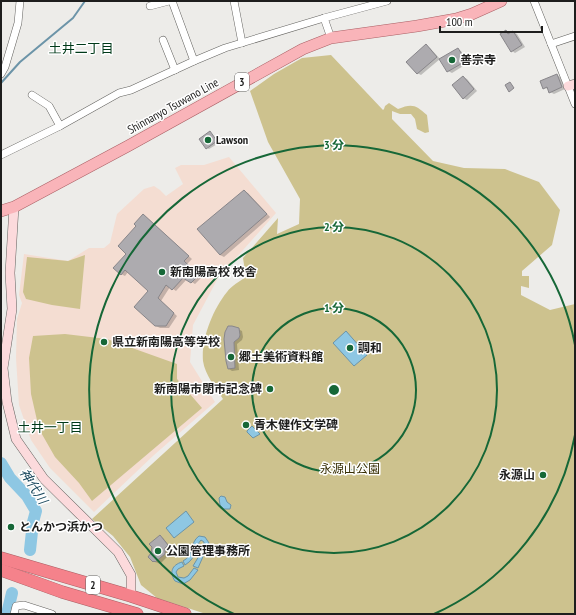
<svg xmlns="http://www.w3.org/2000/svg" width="576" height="615" font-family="'PT Sans Narrow','Noto Sans JP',sans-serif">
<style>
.education{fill:#f4ddd2}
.green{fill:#cdc28e}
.water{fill:#8ec7e3;stroke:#6c94a8}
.shadow{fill:#0003}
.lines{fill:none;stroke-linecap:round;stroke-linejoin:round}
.stream{stroke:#6c94a8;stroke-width:2}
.river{stroke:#8ec7e3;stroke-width:12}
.building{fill:#adabaf;stroke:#88868a}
.street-casing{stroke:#63625f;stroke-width:8}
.secondary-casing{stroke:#63625f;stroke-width:10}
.primary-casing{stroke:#aa5f64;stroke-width:12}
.highway-casing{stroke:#aa5f64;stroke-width:13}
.street{stroke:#fff;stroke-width:7}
.secondary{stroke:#fcdadc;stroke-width:9}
.primary{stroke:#f9b4b9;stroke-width:11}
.highway{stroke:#f5828b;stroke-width:12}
.ring{fill:none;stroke:#166737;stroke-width:2}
.poi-dot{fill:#166737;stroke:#fff;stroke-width:1.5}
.labels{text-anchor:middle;stroke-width:3;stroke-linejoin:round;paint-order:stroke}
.shield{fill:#fff;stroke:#626261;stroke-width:1}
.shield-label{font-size:11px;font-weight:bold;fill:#1e1e1d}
.poi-label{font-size:12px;font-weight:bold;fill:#1e1e1d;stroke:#fff;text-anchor:start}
.street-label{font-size:12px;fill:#1e1e1d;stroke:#fff}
.park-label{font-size:12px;fill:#352c00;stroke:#fff}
.neighbourhood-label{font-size:13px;fill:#003a19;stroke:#fff}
.water-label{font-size:13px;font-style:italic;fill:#1e4c60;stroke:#fff}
.centre{fill:#166737;stroke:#fff;stroke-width:2}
.ring-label{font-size:12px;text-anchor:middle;font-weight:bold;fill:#166737;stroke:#fff;stroke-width:3;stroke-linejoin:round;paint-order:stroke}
</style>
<rect width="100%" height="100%" fill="#edece9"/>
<path class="education" d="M229,157L276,213L218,278L193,325L190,362L215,402L154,455L94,512L50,468L31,440L19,405L16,358L17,319L22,303L19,295L24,254L68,261L89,248H104L110,243L117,214L144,189L154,186L160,190L166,196L183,184L175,168L181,165H204Z"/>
<g class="green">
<path d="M331,55L383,110L384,109L385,106L389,103L398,109C412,103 416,105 427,115L429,132L425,133L417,129L415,119L411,114H400L392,111V119L433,161L464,168L505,169L539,182L560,210L552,245L522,271V276H529V288L521,286V295L550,310L575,304V614H206L157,598L141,585L130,557L113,536L92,519L223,399C216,388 205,375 203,361C201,339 213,309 227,292C231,286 240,281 246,277L243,258L278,218L277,234L299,224L300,199L268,142L250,91L274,74L302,58Z"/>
<path d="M85,255L80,309L52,305L26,299L23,292L27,257L68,261Z"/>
<path d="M65,334L107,339L177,364V379L202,408L92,501L79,483L55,457L39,429L31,394L29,358L33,336Z"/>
</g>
<g class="water">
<path d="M346,331L367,355L354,366L333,343Z"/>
<path d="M252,426L260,434L253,438L247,432V431Z"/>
<path d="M221,496L225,497L227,502L231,505L230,509H224L220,505L219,498Z"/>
<path d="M186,511L194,522L174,538L166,528Z"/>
<path d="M199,536L205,537L209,543L198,568L193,566L199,556L204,543V542L201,540C195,546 198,557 185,565L183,561C195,555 189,543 199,536Z"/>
<path d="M182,562L184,566L178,569L176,572L178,577L184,578L188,576L194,568L198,570L190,580L183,584L175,581C169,572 172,565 182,562Z"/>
</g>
<g class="shadow">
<path d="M506,31L510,34L513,32L517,34L525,47L515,53L512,51Z"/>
<path d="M426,46L430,48L440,59L421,75L417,73Z"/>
<path d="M458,49L461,51L468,63L452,73L448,71Z"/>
<path d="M557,75L560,77L565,89L554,94L550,92L549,89L544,88Z"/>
<path d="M463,77L467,79L477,91L467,100L463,98Z"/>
<path d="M210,133L219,143L209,149L207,148Z"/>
<path d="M244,191L248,193L270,217L224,257L220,255Z"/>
<path d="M144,215L192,259L187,264L202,277L195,284L187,279L176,291L170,287L161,301L177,316L169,328H160L156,326L149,291L128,272L125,276L121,274L138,226Z"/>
<path d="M238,329L242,331L243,337L242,340L237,344L239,370L232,371L229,369L227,361Z"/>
<path d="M160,536L163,538L171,548L168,550V556L160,564L153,561L152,554Z"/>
</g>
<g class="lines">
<path class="stream" d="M1,83L20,62L73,18L85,1"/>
<g class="river">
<path d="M1,463L10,478L27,496L36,511L33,522L30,550"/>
<path d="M7,614L12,593"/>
</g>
</g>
<g class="building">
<path d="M506,30L508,34L513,31L522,45L511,52L500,34Z"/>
<path d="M426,44L437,57L417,74L406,62Z"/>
<path d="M458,48L466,61L447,72L439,59Z"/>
<path d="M557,74L562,87L549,93L547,87L543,89L540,81Z"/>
<path d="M463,76L474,89L463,99L452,85Z"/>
<path d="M510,82L514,88L509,92L505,85Z"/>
<path d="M210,131L217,141L206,149L199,139Z"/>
<path d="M244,190L267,214L220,255L197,229Z"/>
<path d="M143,214L189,256L184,261L199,275L191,283L183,278L172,290L166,285L158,298L174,313L166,326H155L134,307L148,291L125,270L121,275L113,268L126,254L118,246L136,226L134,224Z"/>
<path d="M228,326H232L239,328L240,335L239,338L234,342L235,368L228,369L226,361L224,339L225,332Z"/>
<path d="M160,535L168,545L165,548V554L155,562L154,561L153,562L148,557L151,553L152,547L149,544Z"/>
</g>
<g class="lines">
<g class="street-casing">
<g id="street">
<path d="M172,1L194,61"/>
<path d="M234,1L242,43"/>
<path d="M534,1L575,104"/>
<path d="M150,6L169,1"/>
<path d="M324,18L331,38"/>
<path d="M163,40L175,70"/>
<path d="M551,44L575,36"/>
<path d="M1,74L5,67L18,23L20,1"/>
<path d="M32,95L49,106L60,126"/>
<path d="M1,155L60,126L119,93L131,90L194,61L225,48L324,18L387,1"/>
<path d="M14,614L16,606L24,605L52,614"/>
</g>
</g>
<g class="secondary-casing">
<g id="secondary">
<path d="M568,86L575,84"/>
<path d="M14,207L10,273L12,309L3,368L7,402L16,439L44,479L118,552L131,575V596"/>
</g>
</g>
<g class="primary-casing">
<path id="primary" d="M1,211L14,207L128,146L303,49L331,38L417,26L456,19L472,14L501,1"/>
</g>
<g class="highway-casing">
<g id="highway">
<path d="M1,558L131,596L185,614"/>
<path d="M1,570L62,592L137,614"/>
</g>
</g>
<use href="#street" class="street"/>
<use href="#secondary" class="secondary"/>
<use href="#primary" class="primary"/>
<use href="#highway" class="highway"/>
</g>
<g class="ring">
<circle cx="334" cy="390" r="82"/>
<circle cx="334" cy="390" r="163"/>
<path d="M575 435A245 245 0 0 1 434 614M234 614A245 245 0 1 1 575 345"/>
</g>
<g class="poi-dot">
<circle cx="452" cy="60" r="4"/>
<circle cx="208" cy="140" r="4"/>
<circle cx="162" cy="272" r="4"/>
<circle cx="104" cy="342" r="4"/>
<circle cx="350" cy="348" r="4"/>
<circle cx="231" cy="357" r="4"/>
<circle cx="270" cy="389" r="4"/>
<circle cx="246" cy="425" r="4"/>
<circle cx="543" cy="475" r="4"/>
<circle cx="11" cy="527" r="4"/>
<circle cx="158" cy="551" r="4"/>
</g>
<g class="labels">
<g class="shield">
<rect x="235" y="73" width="14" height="18" rx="3"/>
<rect x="86" y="576" width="14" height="18" rx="3"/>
</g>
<g class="shield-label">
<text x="242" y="86">3</text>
<text x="93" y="589">2</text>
</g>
<g class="poi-label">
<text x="460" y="64">善宗寺</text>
<text x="216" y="144">Lawson</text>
<text x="170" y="276">新南陽高校 校舎</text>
<text x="112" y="346">県立新南陽高等学校</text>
<text x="358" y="352">調和</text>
<text x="239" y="361">郷土美術資料館</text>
<text x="262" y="393" text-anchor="end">新南陽市閉市記念碑</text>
<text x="254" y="429">青木健作文学碑</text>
<text x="535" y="479" text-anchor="end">永源山</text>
<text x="19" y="531">とんかつ浜かつ</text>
<text x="166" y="555">公園管理事務所</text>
</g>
<g class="street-label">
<text transform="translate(173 106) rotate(-29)" y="4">Shinnanyo Tsuwano Line</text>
</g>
<g class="park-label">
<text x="350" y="473">永源山公園</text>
</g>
<g class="neighbourhood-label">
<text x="81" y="53">土井二丁目</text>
<text x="50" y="432">土井一丁目</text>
</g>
<g class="water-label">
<text transform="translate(34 486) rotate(57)" y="5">神代川</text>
</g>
</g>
<circle cx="334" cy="390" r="6" class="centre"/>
<g class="ring-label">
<text x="334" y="149">3 分</text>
<text x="334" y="231">2 分</text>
<text x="334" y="312">1 分</text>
</g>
<rect width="576" height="615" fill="none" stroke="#1e1e1d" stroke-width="4"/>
<path d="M440 26v6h102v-6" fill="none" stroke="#1e1e1d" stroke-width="2"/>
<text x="446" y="26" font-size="12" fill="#1e1e1d" stroke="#ffffff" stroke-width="3" paint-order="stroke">100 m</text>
</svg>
